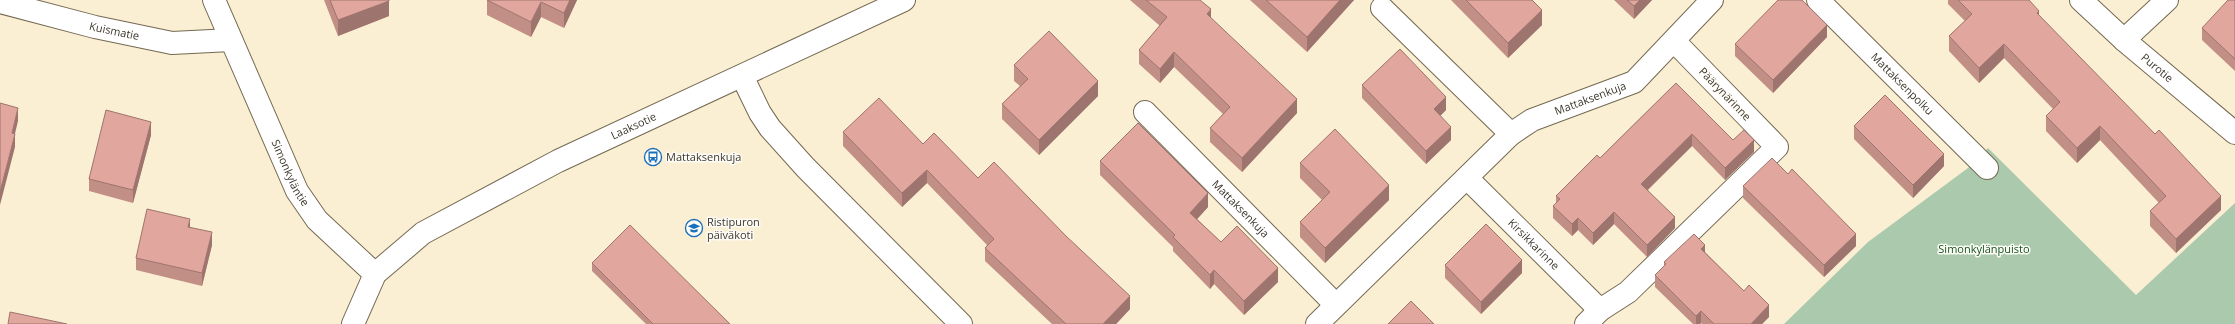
<svg xmlns="http://www.w3.org/2000/svg" width="2235" height="324" font-family="'Open Sans',sans-serif">
<style>
.green{fill:#abcaad}
.lines{fill:none;stroke-linecap:round;stroke-linejoin:round}
.minor-casing{stroke:#746952;stroke-width:24}
.major-casing{stroke:#746952;stroke-width:24}
.minor{stroke:#fff;stroke-width:22}
.major{stroke:#fff;stroke-width:22}
.wall{fill:#c28f87}
.shaded-wall{fill:#9e746e}
.building{fill:#e1a69d;stroke:#9e746e}
.labels{text-anchor:middle;stroke-width:3;stroke-linejoin:round;paint-order:stroke}
.street-label{font-size:11px;fill:#3d382e;stroke:#fefcf6}
.poi-label{font-size:11px;fill:#3d382e;stroke:#fefcf6;text-anchor:start}
.park-label{font-size:11px;fill:#155321;stroke:#fefcf6}
</style>
<rect width="100%" height="100%" fill="#faeed3"/>
<path class="green" d="M1988,148L2136,295L2235,203V324H1784L1868,242L1968,168Z"/>
<g class="lines">
<g class="minor-casing">
<g id="minor">
<path id="s1" d="M1818,0L1987,168"/>
<path id="s2" d="M2081,0L2124,40L2235,133"/>
<path id="s3" d="M0,2L95,27L172,43L231,40"/>
<path d="M1382,8L1511,134"/>
<path d="M2124,40L2167,0"/>
<path d="M742,76L760,113L770,128L805,167L961,324"/>
<path id="s4" d="M1145,112L1336,305"/>
<path id="s5" d="M1467,178L1600,310"/>
<path id="s6" d="M1317,324L1511,134L1532,120L1634,82L1712,0"/>
<path d="M1586,324L1600,310L1628,292L1777,147L1674,41"/>
</g>
</g>
<g class="major-casing">
<g id="major">
<path id="s7" d="M214,0L297,191L317,220L375,274"/>
<path id="s8" d="M353,324L375,274L423,233L558,161L904,0"/>
</g>
</g>
<use href="#minor" class="minor"/>
<use href="#major" class="major"/>
</g>
<g class="wall">
<path d="M324,0H389V16L338,36Z"/>
<path d="M487,0H577L564,28L541,17L531,37L487,15Z"/>
<path d="M1130,0H1200L1211,18L1297,113L1242,172L1210,142V128L1223,114L1174,67L1160,83L1139,64V50L1160,26Z"/>
<path d="M1250,0H1354L1307,52Z"/>
<path d="M1451,0H1532L1542,25L1508,58Z"/>
<path d="M1614,0H1652L1634,19Z"/>
<path d="M1948,0H2029L2039,16L2221,210L2176,253L2150,226V211L2159,203L2100,140L2077,163L2046,131V116L2053,109L2004,58L1979,83L1949,51V36L1965,21L1948,4Z"/>
<path d="M2235,0V71L2202,40V28Z"/>
<path d="M1827,37L1773,93L1735,56V44Z"/>
<path d="M1014,65L1098,96L1039,155L1002,119V104L1020,86L1014,81Z"/>
<path d="M1676,83L1733,140L1754,152L1725,180L1692,146L1648,190L1675,228L1647,257L1614,224L1593,245L1578,230L1572,236L1553,218V206L1556,203V196L1600,158Z"/>
<path d="M1362,85L1446,110L1440,116L1451,140L1426,164L1362,98Z"/>
<path d="M1854,126L1944,166L1913,198L1854,139Z"/>
<path d="M843,132L923,144L978,178L1130,309L1116,324H1052L985,261V248L987,245L927,183L902,207L843,146Z"/>
<path d="M151,135L133,203L89,191V179Z"/>
<path d="M1100,161L1208,207L1197,219L1221,242L1278,282L1244,315L1214,284L1210,289L1173,251V247L1100,175Z"/>
<path d="M1300,163L1389,200L1325,263L1300,237V222L1322,200L1300,178Z"/>
<path d="M1743,186L1856,246L1824,277L1743,198Z"/>
<path d="M190,227L212,245L202,286L136,270V258Z"/>
<path d="M1705,252L1769,317L1762,324H1702L1701,323L1700,324H1693L1655,287V275L1664,266V262Z"/>
<path d="M592,263L730,324H646L592,271Z"/>
<path d="M1445,265L1522,273L1481,314L1445,278Z"/>
</g>
<g class="shaded-wall">
<path d="M570,0H577L564,28V13Z"/>
<path d="M1340,0H1354L1307,52V37Z"/>
<path d="M1640,0H1652L1634,19V6Z"/>
<path d="M389,1V16L338,36V20Z"/>
<path d="M541,2V17L531,37V22Z"/>
<path d="M1211,9V23L1207,14Z"/>
<path d="M1542,10V25L1508,58V43Z"/>
<path d="M2039,11V25L2037,13Z"/>
<path d="M1827,25V37L1773,93V80Z"/>
<path d="M2004,44V58L1979,83V68Z"/>
<path d="M1174,52V67L1160,83V69Z"/>
<path d="M1098,81V96L1039,155V140Z"/>
<path d="M1446,97V110L1434,122V109Z"/>
<path d="M1297,99V113L1242,172V158Z"/>
<path d="M18,108V121L12,146V133Z"/>
<path d="M151,122V135L133,203V190Z"/>
<path d="M2100,126V140L2077,163V148Z"/>
<path d="M1451,127V140L1426,164V151Z"/>
<path d="M15,134V147L0,205V192Z"/>
<path d="M1692,134V146L1641,196V184Z"/>
<path d="M1754,140V152L1725,180V168Z"/>
<path d="M1944,154V166L1913,198V185Z"/>
<path d="M927,170V183L902,207V193Z"/>
<path d="M1389,185V200L1325,263V248Z"/>
<path d="M1208,193V207L1190,227V213Z"/>
<path d="M2221,196V210L2176,253V239Z"/>
<path d="M1614,212V224L1593,245V233Z"/>
<path d="M1675,217V228L1647,257V245Z"/>
<path d="M1578,218V230L1572,236V224Z"/>
<path d="M190,219V231L188,227Z"/>
<path d="M212,232V245L202,286V273Z"/>
<path d="M1856,234V246L1824,277V265Z"/>
<path d="M1705,245V257L1701,249Z"/>
<path d="M1522,260V273L1481,314V302Z"/>
<path d="M1278,268V282L1244,315V301Z"/>
<path d="M1214,270V284L1210,289V275Z"/>
<path d="M1130,296V309L1116,324H1103Z"/>
<path d="M1769,305V317L1762,324H1751Z"/>
<path d="M1701,311V323L1700,324H1696V316Z"/>
</g>
<g class="building">
<path d="M330,0H389V1L338,20Z"/>
<path d="M487,0H570L564,13L541,2L531,22Z"/>
<path d="M1146,0H1200L1211,9L1207,14L1297,99L1242,158L1210,128L1230,107L1174,52L1160,69L1139,50L1167,17Z"/>
<path d="M1266,0H1340L1307,37Z"/>
<path d="M1466,0H1532L1542,10L1508,43Z"/>
<path d="M1627,0H1640L1634,6Z"/>
<path d="M1778,0H1802L1827,25L1773,80L1735,44Z"/>
<path d="M1958,0H2029L2039,11L2037,13L2155,134L2159,130L2221,196L2176,239L2150,211L2166,196L2100,126L2077,148L2046,116L2060,102L2004,44L1979,68L1949,36L1972,14Z"/>
<path d="M2228,0H2235V59L2202,28Z"/>
<path d="M1049,31L1098,81L1039,140L1002,104L1028,79L1014,65Z"/>
<path d="M1400,49L1446,97L1434,109L1451,127L1426,151L1362,85Z"/>
<path d="M1676,83L1733,140L1744,130L1754,140L1725,168L1692,134L1641,184L1675,217L1647,245L1614,212L1593,233L1578,218L1572,224L1553,206L1560,199L1556,196L1597,155L1600,158Z"/>
<path d="M1885,95L1944,154L1913,185L1854,126Z"/>
<path d="M879,98L923,144L934,133L978,178L994,162L1066,236L1130,296L1103,324H1066L985,248L994,239L927,170L902,193L843,132Z"/>
<path d="M0,103L18,108L12,133L15,134L0,192Z"/>
<path d="M106,110L151,122L133,190L89,179Z"/>
<path d="M1138,123L1208,193L1190,213L1221,242L1237,226L1278,268L1244,301L1214,270L1210,275L1173,237L1175,235L1100,161Z"/>
<path d="M1335,129L1389,185L1325,248L1300,222L1330,192L1300,163Z"/>
<path d="M1772,158L1788,174L1792,169L1856,234L1824,265L1743,186Z"/>
<path d="M147,209L190,219L188,227L212,232L202,273L136,258Z"/>
<path d="M1486,224L1522,260L1481,302L1445,265Z"/>
<path d="M630,225L730,324H653L592,263Z"/>
<path d="M1694,234L1705,245L1701,249L1744,291L1749,285L1769,305L1751,324H1714L1701,311L1696,316L1655,275L1666,264L1664,262Z"/>
<path d="M1411,301L1434,324H1388Z"/>
<path d="M10,312L67,324H8Z"/>
</g>
<defs>
<g id="bus-ring" transform="scale(0.9)"><circle r="9.5" fill="#fefcf6" stroke="#1a6fbd" stroke-width="1.5"/><path d="M-5-6H5V4H4V6H2V4H-2V6H-4V4H-5ZM-3.5-4V0h7V-4ZM-3.5 1.2v1.5H-2V1.2ZM2 1.2v1.5H3.5V1.2Z" fill="#1a6fbd"/></g>
<g id="school-ring" transform="scale(0.9)"><circle r="9.5" fill="#fefcf6" stroke="#1a6fbd" stroke-width="1.5"/><path d="M0-5L7-2L0 1L-7-2ZM-4 1L0 2.5L4 1V4Q0 6-4 4Z" fill="#1a6fbd"/></g>
</defs>
<g fill-rule="evenodd">
<use href="#bus-ring" x="653" y="157"/>
<use href="#school-ring" x="694" y="228"/>
</g>
<g class="labels">
<g class="street-label">
<text dy="4" stroke="none"><textPath href="#s3" startOffset="118">Kuismatie</textPath></text>
<text dy="4" stroke="none"><textPath href="#s2" startOffset="102">Purotie</textPath></text>
<text dy="4" stroke="none"><textPath href="#s1" startOffset="119">Mattaksenpolku</textPath></text>
<text transform="translate(1725 94) rotate(46)" y="4">Päärynärinne</text>
<text dy="4" stroke="none"><textPath href="#s6" startOffset="359">Mattaksenkuja</textPath></text>
<text dy="4" stroke="none"><textPath href="#s8" startOffset="354">Laaksotie</textPath></text>
<text dy="4" stroke="none"><textPath href="#s7" startOffset="189">Simonkyläntie</textPath></text>
<text dy="4" stroke="none"><textPath href="#s4" startOffset="136">Mattaksenkuja</textPath></text>
<text dy="4" stroke="none"><textPath href="#s5" startOffset="94">Kirsikkarinne</textPath></text>
</g>
<g class="poi-label">
<text x="666" y="161">Mattaksenkuja</text>
<text x="707" y="226">Ristipuron<tspan x="707" dy="13">päiväkoti</tspan></text>
</g>
<g class="park-label">
<text x="1984" y="253">Simonkylänpuisto</text>
</g>
</g>
</svg>
